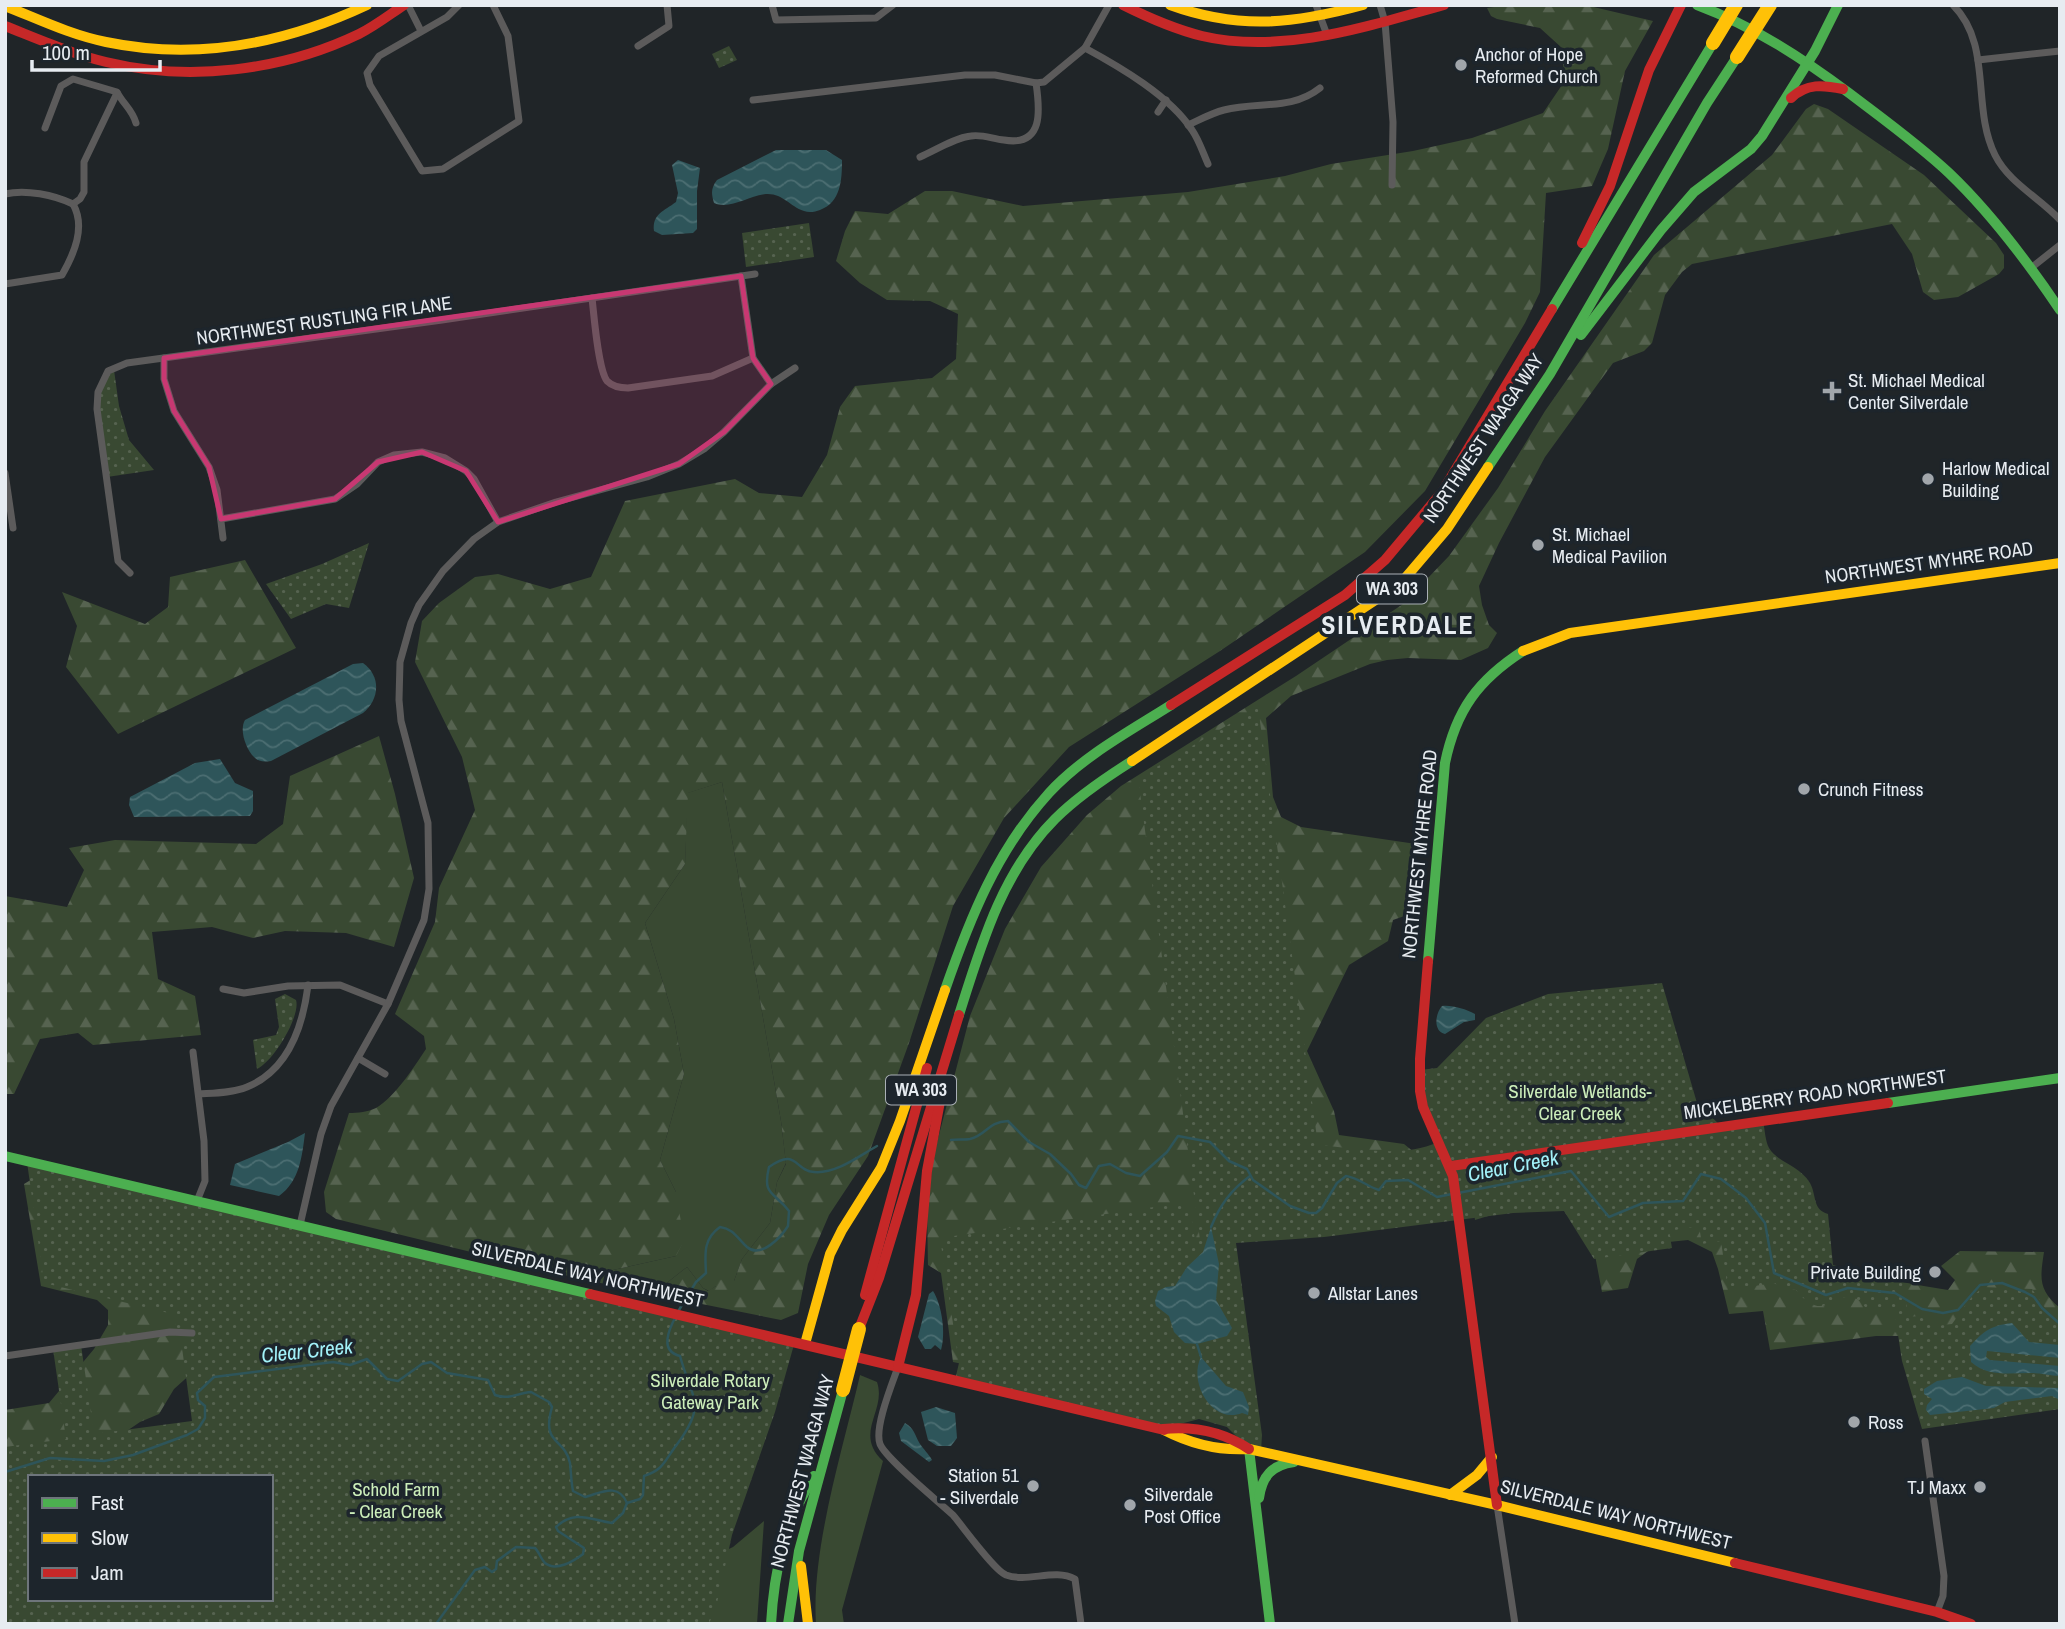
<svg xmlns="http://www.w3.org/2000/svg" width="2065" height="1629" font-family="'Archivo Narrow',sans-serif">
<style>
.green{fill:#394932}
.forest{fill:url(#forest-firs)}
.park{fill:url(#park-dots);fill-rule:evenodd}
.water{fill:url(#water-waves)}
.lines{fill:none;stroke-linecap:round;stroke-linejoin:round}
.stream{stroke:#2e555a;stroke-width:2.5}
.street{stroke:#5c5b5b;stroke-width:7}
.fast{stroke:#4caf50;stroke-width:10}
.slow{stroke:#ffc107;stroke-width:10}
.jam{stroke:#c62828;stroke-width:10}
.slow-bridge{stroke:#ffc107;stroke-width:14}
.marked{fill:#c83872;fill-opacity:0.2;stroke:#c83872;stroke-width:5;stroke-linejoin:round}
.poi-dot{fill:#a1a6ab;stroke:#1d252c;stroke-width:2.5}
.labels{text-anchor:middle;stroke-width:7;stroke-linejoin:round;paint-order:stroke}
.shield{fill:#1d252c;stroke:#aab0b6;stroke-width:2}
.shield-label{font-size:18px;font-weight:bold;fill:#e7ecf1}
.poi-label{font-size:19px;fill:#e7ecf1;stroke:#1d252c;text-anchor:start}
.street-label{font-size:19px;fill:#e7ecf1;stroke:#1d252c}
.park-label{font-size:19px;fill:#cceeba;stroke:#1d252c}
.water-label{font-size:21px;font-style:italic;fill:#a2f1f9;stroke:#1d252c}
.district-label{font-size:26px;font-weight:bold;letter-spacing:2px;fill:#e7ecf1;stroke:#1d252c}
</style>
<defs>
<pattern id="forest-firs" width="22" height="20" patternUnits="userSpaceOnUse" patternTransform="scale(1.75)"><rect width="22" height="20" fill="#394932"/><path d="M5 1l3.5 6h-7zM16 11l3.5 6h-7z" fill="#566350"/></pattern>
<pattern id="park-dots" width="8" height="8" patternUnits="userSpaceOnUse" patternTransform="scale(1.75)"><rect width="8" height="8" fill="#394932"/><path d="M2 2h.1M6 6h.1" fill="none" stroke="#566350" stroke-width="1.8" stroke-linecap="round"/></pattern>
<pattern id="water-waves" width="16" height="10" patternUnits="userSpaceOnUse" patternTransform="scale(1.75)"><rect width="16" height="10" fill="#2e555a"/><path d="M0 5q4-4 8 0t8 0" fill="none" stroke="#4c6e72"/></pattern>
</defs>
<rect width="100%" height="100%" fill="#202528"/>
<g class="green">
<path d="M722,782L781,1121L786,1163L777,1182L770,1223L742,1259L734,1281H723L709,1291L703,1288L687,1267L659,1289L657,1295L577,1278L676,1256V1192L660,1160L684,1074L674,1019L645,923L685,864L687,793Z"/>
<path d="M860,1375L877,1382C887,1411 853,1433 883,1461L842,1610L844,1624H816C811,1549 843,1449 860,1375Z"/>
<path d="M764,1521L757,1624H573L733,1547Z"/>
</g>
<g class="forest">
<path d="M1508,5H1585L1653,21L1625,71L1608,149L1592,186L1546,193L1540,292L1525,323L1425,491L1365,552L1220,651L1069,747L1004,818L953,906L909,1043L868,1156L829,1215L808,1264L798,1313L781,1320L657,1295L659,1289L687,1267L703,1288L708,1291L716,1286V1279L734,1281L742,1259L770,1223L777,1182L786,1164L781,1121L722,782L688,793L685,864L645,923L674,1019L684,1074L660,1160L676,1192L684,1240L676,1256L577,1278L336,1219L326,1212L324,1192L349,1113C358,1113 368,1112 376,1108C395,1097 414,1067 426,1049L424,1036L395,1014L435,922L439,888L475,810L462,757L415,662L422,621L439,603L475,577L498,574L550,589L591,577L625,501L735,479L759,493L802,497L827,455L840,407L855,386L932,378L956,359L958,314L930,301L887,300L860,283L836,261L845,231L855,211L888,214L925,191H952L1023,206L1188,192L1285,176L1331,164L1413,151L1472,138L1543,113L1564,82L1562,48L1540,28L1497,19L1491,16L1487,8Z"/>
<path d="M1814,104L1828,109L1924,175L1996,243L2004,255V268L1999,274L1958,297L1934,300L1923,292L1912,254L1892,224L1692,264L1682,272L1665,295L1652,343L1644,351L1613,363L1545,457L1499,543L1479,586L1482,605L1489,625L1497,633L1488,648L1461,660L1408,658L1387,660L1370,664L1291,696L1266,718L1273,797L1281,817L1301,827L1416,844L1410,914L1393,920L1388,941L1349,965L1307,1051L1334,1111L1339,1135L1404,1144L1426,1162L1236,1235L1202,1414L953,1362L941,1273L928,1265L927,1210L934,1154L970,1016L1005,929L1041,867L1087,815L1121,786L1296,676L1403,604L1449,556L1498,488L1545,411L1654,255L1772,155L1806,109Z"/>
<path d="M245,560L296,648L118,734L66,667L77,626L62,592L145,624L168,607L170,577Z"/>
<path d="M379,736L395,794L414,878L394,947L346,933L285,931L253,938L212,927L152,932L158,979L195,996L201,1035L93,1045L78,1033L40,1039L14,1094H5V896L67,907L84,870L69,848L115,840L256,844L283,824L290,776Z"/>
<path d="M1752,1137L1829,1266C1869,1276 1908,1284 1948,1290L1955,1280L1941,1266L1960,1251L2044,1252C2040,1278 2038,1290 2060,1308V1345L1907,1336H1876L1770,1350L1763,1311L1729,1314L1718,1269L1712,1252L1688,1240L1659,1243L1637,1259L1628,1288L1602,1292L1594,1250L1559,1204L1501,1212L1475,1220L1470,1185Z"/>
<path d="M34,1178L166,1268L193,1372L174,1389L159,1414L140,1422L118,1437L5,1463V1410L49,1403L94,1349L108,1325V1310L97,1300L41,1286L24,1184Z"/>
</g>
<g class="park">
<path d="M729,46L737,60L719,68L712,54Z"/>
<path d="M809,223L814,257L746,267L742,233Z"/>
<path d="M114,370L119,406L129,440L154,470L107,477L97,409L100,384Z"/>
<path d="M369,543L349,608L326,604L291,619L266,584L322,564Z"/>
<path d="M1258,707L1318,1145C1357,1148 1401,1159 1438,1142L1433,1133L1420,1070L1437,1068L1486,1018L1548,994L1662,983L1697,1103L1722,1127L1763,1121C1765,1130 1765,1140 1769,1148C1778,1163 1799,1165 1810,1183C1817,1196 1812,1209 1828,1214L1833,1265L1892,1280H1903L1908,1317L1919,1316L1936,1326L1952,1324L1970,1299L1983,1287L2032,1289L2048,1312L2060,1322V1409L1922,1429L1902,1361L1895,1315L1886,1310L1869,1311C1865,1308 1862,1302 1857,1299C1833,1287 1826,1327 1796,1290L1782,1288L1774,1283L1728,1290L1721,1241L1702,1244L1699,1226L1669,1231L1672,1248L1594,1259L1564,1211L1513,1213L1324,1237L1236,1243L1262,1435L1261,1451L1249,1449L1227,1427L1199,1419L1161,1429L955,1380L959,1363L940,1238L1189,1202L1195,1240H1200L1138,778Z"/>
<path d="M285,994L296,1000C301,1016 273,1062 257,1069L253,1040L276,1035L279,1027L275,999Z"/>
<path d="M27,1162L795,1341L775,1412L732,1535L717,1603L709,1624H5V1447L66,1439L53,1349L81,1345L94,1434L192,1421L180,1333H174L177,1315L44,1283ZM30,1477H271V1599H30Z"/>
</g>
<g class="water">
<path d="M776,150H826L842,160C842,180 841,202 820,210C815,212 809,213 804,211C789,206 783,193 766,194C748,196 730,210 714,203C711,193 711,188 717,180Z"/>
<path d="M678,160L700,168L697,191V229L693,233L662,235L654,231C652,214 664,211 676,202L678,193L672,165Z"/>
<path d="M363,663C381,676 380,699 363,713L271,761C264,762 259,762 254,757C246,749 239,730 245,720L353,664Z"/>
<path d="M220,759L235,783L253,791V811L250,816L134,817L129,805L130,797L195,763Z"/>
<path d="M1442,1006C1453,1005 1465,1009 1475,1014V1020L1464,1022L1445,1034C1433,1031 1435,1014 1442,1006Z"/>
<path d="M305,1133C302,1156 300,1181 279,1196L230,1185L235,1164L288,1142Z"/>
<path d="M1211,1227L1219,1264L1216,1300L1232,1328L1227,1336L1197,1344L1185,1343L1174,1332L1169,1316L1156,1306L1155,1301L1158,1291L1166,1287L1175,1286L1187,1267L1203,1252Z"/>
<path d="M933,1291C942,1305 946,1334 941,1350L935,1345L931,1349H925L918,1337L929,1294Z"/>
<path d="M2012,1323L2029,1342L2060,1345V1358L1987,1351L1986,1357L1990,1360L2060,1366V1376C2050,1376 2041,1373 2031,1373C2009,1373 1988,1377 1971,1362L1970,1346C1985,1330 1990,1326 2012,1323Z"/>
<path d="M1201,1357L1226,1386L1243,1392L1249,1407L1248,1415L1242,1413C1212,1425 1188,1382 1201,1357Z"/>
<path d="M1962,1377L1986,1386L2060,1388V1400L2052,1396L2005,1402L1994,1408L1930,1415L1926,1410L1927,1405L1932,1399L1924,1394V1389L1937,1381Z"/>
<path d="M936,1407L955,1413L957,1438L951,1446H937L928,1440L921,1412Z"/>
<path d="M905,1423C915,1429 914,1434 920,1444C924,1450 928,1453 932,1460L929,1462L901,1441L899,1433Z"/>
</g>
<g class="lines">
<g class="stream">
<path d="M951,1140C957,1139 965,1140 970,1139C988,1134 987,1122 1008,1121L1029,1142L1050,1154L1071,1174L1079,1185L1086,1188L1099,1166L1110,1164L1126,1173L1140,1176L1167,1152L1178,1136L1210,1142L1229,1161L1247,1169L1253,1180L1290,1206L1309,1213H1316L1322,1208L1337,1183L1346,1176C1359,1178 1366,1186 1379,1190L1386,1181L1408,1180L1437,1197L1452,1194"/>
<path d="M1458,1193L1571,1171L1609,1217L1643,1203L1683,1201L1701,1174L1721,1179L1746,1198L1765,1223L1774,1273L1826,1295L1848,1288L1895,1293L1922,1309L1943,1313L1958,1310L1980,1285L2002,1283L2025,1292L2034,1297L2042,1308L2060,1324"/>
<path d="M1211,1227C1220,1205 1231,1190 1250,1176"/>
<path d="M679,1310L696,1282L706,1273C705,1254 703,1239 720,1227C734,1229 737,1238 747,1247C761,1259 781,1237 788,1226L789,1211C774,1191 762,1196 769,1167C798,1147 794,1171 814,1172C836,1174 859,1156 877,1146"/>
<path d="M1197,1344L1201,1357"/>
<path d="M5,1472L50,1458L104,1461L133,1455L187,1435L198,1429L205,1418V1406L198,1400L197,1393L214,1377L333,1362L350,1365L367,1359L387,1379L398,1381L422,1364L431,1362L447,1373L488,1380L495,1395C509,1400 518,1393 531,1392L549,1402L552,1407C541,1446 564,1436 570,1463C571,1472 571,1481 573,1491L585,1497C601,1493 618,1482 627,1503"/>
<path d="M627,1503L640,1499L643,1495L644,1476C663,1470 664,1462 675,1447C708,1404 692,1400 680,1356C659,1351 669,1329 676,1316"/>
<path d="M436,1624L475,1570L485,1567L492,1572L496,1569L497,1561L516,1547L535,1548C539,1552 541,1559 545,1563C556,1572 574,1561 583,1554L584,1548L558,1531L556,1527C575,1509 591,1520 612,1523L623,1513L627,1503"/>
</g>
<g class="street">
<path d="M408,5L421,31"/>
<path d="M459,5L447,17L379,56L367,73L370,85L422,171L443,169L519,121L508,36L493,5"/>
<path d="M772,5L776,20L876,18L893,5"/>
<path d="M1316,5L1327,35"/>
<path d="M1380,5L1385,22L1393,122L1392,185"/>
<path d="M1953,5C1993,45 1971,107 1995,155C2009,183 2040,198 2060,220"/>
<path d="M638,46L669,26L667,5"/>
<path d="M1085,48C1120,67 1170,96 1192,130C1199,140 1203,153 1208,164"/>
<path d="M1978,60L2060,51"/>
<path d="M753,100L965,75H995L1036,83L1044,82L1085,48L1109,5"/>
<path d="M1158,112L1166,100"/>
<path d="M1188,125C1199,120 1212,113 1224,110C1258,101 1291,111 1320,88"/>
<path d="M45,128L61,86L73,79L117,92C123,104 132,109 136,123"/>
<path d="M920,157C936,150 954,138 971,136C982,134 993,139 1004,140C1044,147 1040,110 1036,83"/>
<path d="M5,194C26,189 54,195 73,204"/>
<path d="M73,204L80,199L84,192V162L117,93"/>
<path d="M2031,268L2060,245"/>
<path d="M741,276L753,358L771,384"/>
<path d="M5,284L62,275C74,254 86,227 73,204"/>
<path d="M592,298C594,315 598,369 607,381C613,387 620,388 628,388L712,376L753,358"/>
<path d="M164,358V379L174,411L209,467L217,490L223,538"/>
<path d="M5,473L13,528"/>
<path d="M221,519L335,499L357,484L378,462L394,455L422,452L445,458L466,471L474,479L498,522"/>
<path d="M130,573L118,561L97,409L98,392L108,371L127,363L442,320L755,274"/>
<path d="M223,989L244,993L288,986L340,985L388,1004"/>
<path d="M193,1052L204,1141L205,1181L197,1201"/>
<path d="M358,1058L385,1074"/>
<path d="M199,1094C214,1093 232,1093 247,1087C289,1070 303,1026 308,985"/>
<path d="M300,1225L321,1134L331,1106L388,1004L424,920L429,889L428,823L401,721L399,700L400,662L411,623L419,605L443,571L474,539L498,522L556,502L647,477L679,464L704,449L724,432L771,384L795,368"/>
<path d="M5,1356L170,1332L192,1333"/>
<path d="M898,1367C892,1384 874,1428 880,1444C886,1459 938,1501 953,1515C964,1528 994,1570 1006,1575C1028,1583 1054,1568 1075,1579L1081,1624"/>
<path d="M1925,1441L1944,1576L1943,1596L1937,1612"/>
<path d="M1497,1505L1515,1624"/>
</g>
<g class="fast">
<path d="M1697,5C1753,26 1802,58 1849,93C1883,119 1918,144 1949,173C1992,214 2027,261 2060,310"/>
<path d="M1552,309L1713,43"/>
<path d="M1581,335L1661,230L1694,192L1751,149L1762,136L1815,51L1838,5"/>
<path d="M1488,467L1550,374L1707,103L1737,57"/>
<path d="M1428,961L1445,763C1456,710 1478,680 1523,651"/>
<path d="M945,990C970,918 997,850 1049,793C1083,756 1130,731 1171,705"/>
<path d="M959,1015C981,945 1002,872 1055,819C1078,796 1105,778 1132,761"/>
<path d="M1888,1103L2060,1078"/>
<path d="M5,1156L590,1294"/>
<path d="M1249,1449L1270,1624"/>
<path d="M1259,1498C1262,1476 1272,1465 1294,1462"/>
<path d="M771,1624C774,1570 785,1522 814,1476"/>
<path d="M788,1624L799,1551L843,1390"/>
</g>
<g class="slow">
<path d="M1170,5C1239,30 1293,24 1363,5"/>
<path d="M5,6C38,19 71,35 106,42C197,61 284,44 367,5"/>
<path d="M1523,651L1570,633L2060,563"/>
<path d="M1132,761L1401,583L1447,529L1488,467"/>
<path d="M805,1344L830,1254L842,1230L881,1168L900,1121L945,990"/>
<path d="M1164,1430C1191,1444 1218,1451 1249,1449L1497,1505L1735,1563"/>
<path d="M1450,1495L1477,1475L1492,1457"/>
<path d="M801,1566L808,1624"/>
</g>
<g class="jam">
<path d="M1123,5C1149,18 1174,29 1202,36C1282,55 1368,26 1444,5"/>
<path d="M5,26C38,39 72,54 106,62C189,82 282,71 359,34C375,26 389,15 404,5"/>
<path d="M1791,98C1807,83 1823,85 1843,89"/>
<path d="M1582,243L1610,186L1649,70L1681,5"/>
<path d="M1171,705L1345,595L1385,560L1442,492L1552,309"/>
<path d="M1428,961L1420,1059V1091L1423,1107L1453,1176L1497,1505"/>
<path d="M1451,1166L1888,1103"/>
<path d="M590,1294L1164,1430"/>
<path d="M865,1295L927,1068"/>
<path d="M859,1329L879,1278L959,1015"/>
<path d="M898,1367L916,1295L927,1171L941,1096"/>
<path d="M1163,1429C1194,1426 1222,1431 1249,1449"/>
<path d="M1735,1563L1937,1612L1971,1624"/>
</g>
<g class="slow-bridge">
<path d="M1713,43L1736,5"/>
<path d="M1737,57L1770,5"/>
<path d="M843,1390L859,1329"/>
</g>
</g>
<path class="marked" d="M741,276L753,358L771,384L724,432L679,464L498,522L466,471L422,452L378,462L335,499L221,519L209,467L174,411L164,379V358Z"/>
<g class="poi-dot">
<circle cx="1461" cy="65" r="7"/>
<path d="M1828.5 380.5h7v7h7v7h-7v7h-7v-7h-7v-7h7z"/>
<circle cx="1928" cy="479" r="7"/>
<circle cx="1538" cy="545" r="7"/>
<circle cx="1804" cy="789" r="7"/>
<circle cx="1935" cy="1272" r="7"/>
<circle cx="1314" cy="1293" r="7"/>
<circle cx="1854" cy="1422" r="7"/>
<circle cx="1033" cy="1486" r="7"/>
<circle cx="1980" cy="1487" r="7"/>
<circle cx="1130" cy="1505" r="7"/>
</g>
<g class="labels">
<g class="shield">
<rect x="1357" y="574.5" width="70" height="29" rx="5"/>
<rect x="886" y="1075.5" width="70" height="29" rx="5"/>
</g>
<g class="shield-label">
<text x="1392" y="595">WA 303</text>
<text x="921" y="1096">WA 303</text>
</g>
<g class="poi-label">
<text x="1475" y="61">Anchor of Hope<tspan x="1475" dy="22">Reformed Church</tspan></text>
<text x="1848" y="387">St. Michael Medical<tspan x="1848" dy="22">Center Silverdale</tspan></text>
<text x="1942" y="475">Harlow Medical<tspan x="1942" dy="22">Building</tspan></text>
<text x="1552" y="541">St. Michael<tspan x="1552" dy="22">Medical Pavilion</tspan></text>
<text x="1818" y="796">Crunch Fitness</text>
<text x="1921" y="1279" text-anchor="end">Private Building</text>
<text x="1328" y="1300">Allstar Lanes</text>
<text x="1868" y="1429">Ross</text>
<text x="1019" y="1482" text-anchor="end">Station 51<tspan x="1019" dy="22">- Silverdale</tspan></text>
<text x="1966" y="1494" text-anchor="end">TJ Maxx</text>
<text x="1144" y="1501">Silverdale<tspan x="1144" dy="22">Post Office</tspan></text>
</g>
<g class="street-label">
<text transform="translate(324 320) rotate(-8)" y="7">NORTHWEST RUSTLING FIR LANE</text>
<text transform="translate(1483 438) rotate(-56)" y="7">NORTHWEST WAAGA WAY</text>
<text transform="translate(1929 562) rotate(-8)" y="7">NORTHWEST MYHRE ROAD</text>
<text transform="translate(1419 854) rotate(-84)" y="7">NORTHWEST MYHRE ROAD</text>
<text transform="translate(1815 1094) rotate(-8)" y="7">MICKELBERRY ROAD NORTHWEST</text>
<text transform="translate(588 1274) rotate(13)" y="7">SILVERDALE WAY NORTHWEST</text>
<text transform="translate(802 1471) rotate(-75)" y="7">NORTHWEST WAAGA WAY</text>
<text transform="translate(1616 1514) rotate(14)" y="7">SILVERDALE WAY NORTHWEST</text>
</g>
<g class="park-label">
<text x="1580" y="1098">Silverdale Wetlands-<tspan x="1580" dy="22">Clear Creek</tspan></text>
<text x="710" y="1387">Silverdale Rotary<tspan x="710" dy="22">Gateway Park</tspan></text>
<text x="396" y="1496">Schold Farm<tspan x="396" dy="22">- Clear Creek</tspan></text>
</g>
<g class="water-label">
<text transform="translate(1513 1166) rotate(-11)" y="7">Clear Creek</text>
<text transform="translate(307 1351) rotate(-6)" y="7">Clear Creek</text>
</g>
<g class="district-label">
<text x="1398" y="634">SILVERDALE</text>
</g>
</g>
<rect width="2065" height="1629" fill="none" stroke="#e7ecf1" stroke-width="14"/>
<rect x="28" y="1475" width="245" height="126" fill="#1d252c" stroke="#6e757b" stroke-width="2"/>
<rect x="42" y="1498" width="35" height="10" fill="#4caf50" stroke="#6e757b" stroke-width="2"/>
<text x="91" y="1510" font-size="21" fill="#e7ecf1">Fast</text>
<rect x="42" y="1533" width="35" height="10" fill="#ffc107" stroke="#6e757b" stroke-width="2"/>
<text x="91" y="1545" font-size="21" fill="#e7ecf1">Slow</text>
<rect x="42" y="1568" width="35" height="10" fill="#c62828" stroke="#6e757b" stroke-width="2"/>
<text x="91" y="1580" font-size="21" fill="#e7ecf1">Jam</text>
<path d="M32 60v10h128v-10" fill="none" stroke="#e7ecf1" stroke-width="3.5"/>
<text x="42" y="60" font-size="21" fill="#e7ecf1" stroke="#1d252c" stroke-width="5" paint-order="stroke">100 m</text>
</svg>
